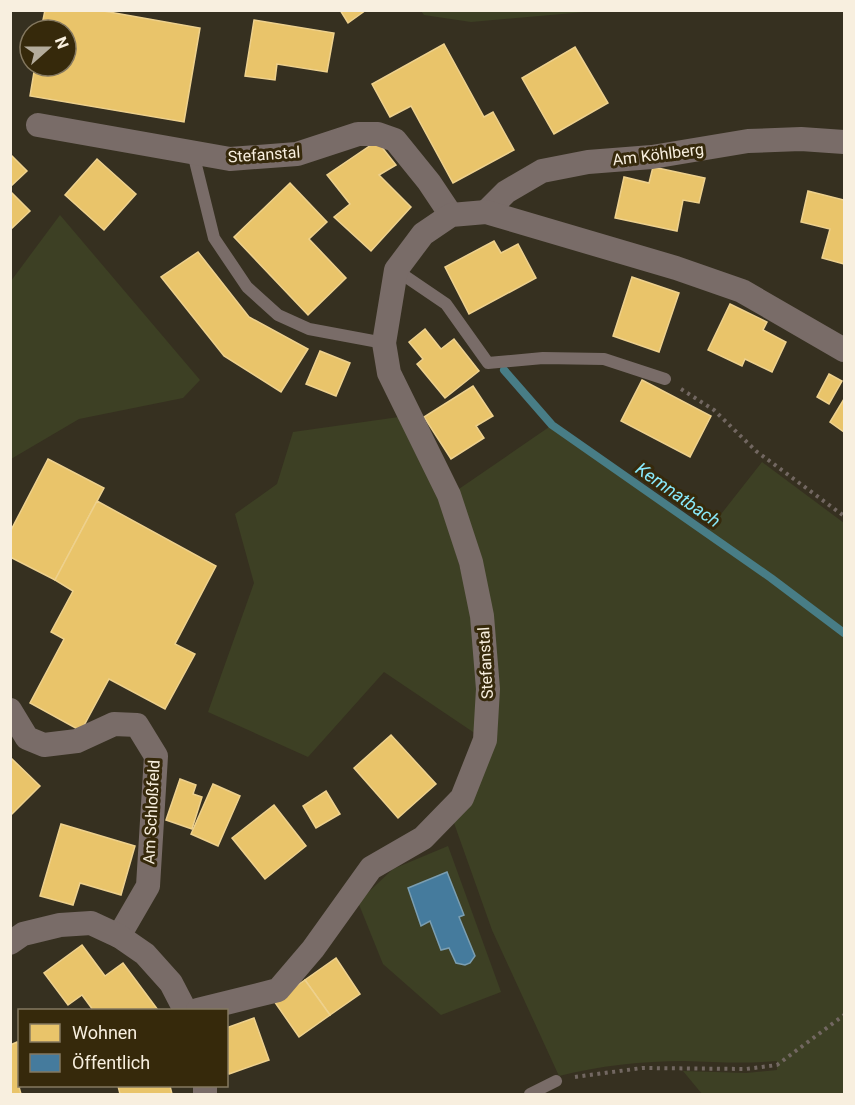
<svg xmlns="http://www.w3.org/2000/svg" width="855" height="1105" font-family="Roboto,sans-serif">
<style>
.green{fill:#3d4024}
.homes{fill:#e9c46a;stroke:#eed18d;stroke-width:1.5}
.public{fill:#457b9d;stroke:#7b9eb1;stroke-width:1.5}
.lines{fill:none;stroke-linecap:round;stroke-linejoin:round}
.stream{stroke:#487d86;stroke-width:8}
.path{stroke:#726761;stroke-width:4;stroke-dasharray:3 4.5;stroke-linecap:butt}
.service{stroke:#796c68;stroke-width:12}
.minor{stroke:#796c68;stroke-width:24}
.labels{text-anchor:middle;stroke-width:6;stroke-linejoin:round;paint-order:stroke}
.street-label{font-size:16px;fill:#f8efdf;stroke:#36290b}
.water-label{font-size:18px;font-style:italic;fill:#89e9fa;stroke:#36290b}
</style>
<rect width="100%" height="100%" fill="#363020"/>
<g class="green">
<path d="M421,11H596L471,22L424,15Z"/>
<path d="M60,215L200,380L183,398L79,419L11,459V281Z"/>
<path d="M399,417L440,497L474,617L479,690L476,734L384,672L308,757L208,712L254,583L235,514L277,484L293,432Z"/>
<path d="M552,425L707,532L762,462L844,523V1094H702L683,1071L746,1073L777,1070V1061C745,1064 715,1062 684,1061C643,1061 598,1066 559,1076L492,930L454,823L469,808L494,745L456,491Z"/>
<path d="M448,846L501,992L441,1015L383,964L358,902L393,869Z"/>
</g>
<g class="homes">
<path d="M45,10H98L200,28L184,122L30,96L35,66H66V30H41Z"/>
<path d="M340,10H366L348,23Z"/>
<path d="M254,20L334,33L327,72L277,64L275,80L245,76Z"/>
<path d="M444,44L484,117L493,112L514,150L453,183L411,106L390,117L372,84Z"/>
<path d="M575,47L608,103L554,134L522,78Z"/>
<path d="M377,141L396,165L379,175L411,207L371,251L334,217L350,204L327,175Z"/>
<path d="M10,154L27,171L10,187Z"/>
<path d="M97,159L136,194L104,230L65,195Z"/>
<path d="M653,167L705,178L699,203L683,200L677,231L615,218L624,177L649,183Z"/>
<path d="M290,183L327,222L309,239L346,278L308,315L234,237Z"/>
<path d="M10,191L30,211L10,230Z"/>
<path d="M808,191L844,200V264L822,258L830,229L801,222Z"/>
<path d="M494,241L501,253L518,244L536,278L469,314L445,267Z"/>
<path d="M198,252L249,317L308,349L281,392L224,356L161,277Z"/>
<path d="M632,277L679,293L659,352L613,336Z"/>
<path d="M730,304L767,322L763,330L786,342L772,372L745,359L742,366L708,350Z"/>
<path d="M425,329L441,349L454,339L479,371L445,398L417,364L423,359L409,342Z"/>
<path d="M320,351L350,363L336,396L306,384Z"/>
<path d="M829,374L842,381L829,404L817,397Z"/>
<path d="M642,380L711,416L690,457L621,421Z"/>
<path d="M473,386L493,416L476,426L484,438L451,459L424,417Z"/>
<path d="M844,399V432L830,422Z"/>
<path d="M48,459L104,488L55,580L10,557V532Z"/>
<path d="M97,501L216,566L175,644L195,654L165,709L109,679L81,731L30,703L64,639L51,632L73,591L55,580Z"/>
<path d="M391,735L436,784L398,818L354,768Z"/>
<path d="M10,757L40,786L10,816Z"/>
<path d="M180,779L196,785L193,794L202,797L192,829L166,820Z"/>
<path d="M213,784L240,796L218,846L191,834Z"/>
<path d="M326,791L340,814L316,828L303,806Z"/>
<path d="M274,805L306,846L265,879L232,838Z"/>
<path d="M61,824L135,846L121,895L80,883L73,905L40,896Z"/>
<path d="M82,945L105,976L123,963L158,1010H93L82,995L68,1005L44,973Z"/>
<path d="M336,958L360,994L330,1015L305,980Z"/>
<path d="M305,980L330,1015L299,1037L274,1001Z"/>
<path d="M254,1018L269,1060L229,1074L226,1066V1028Z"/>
<path d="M17,1042L20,1050V1086H22L19,1087L21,1094H10V1045Z"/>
<path d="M118,1086H170L172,1094H120Z"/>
</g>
<path class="public" d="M447,872L464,915L459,917L475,956L470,963L465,965L456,963L449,948L441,950L430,921L421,926L408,888Z"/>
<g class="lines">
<path class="stream" d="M504,370L552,425L771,578L844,633"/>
<g class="path">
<path d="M681,389L714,410L756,451L844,516"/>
<path d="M575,1077L642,1068L746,1069L777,1065L844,1015"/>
</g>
<g class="service">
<path d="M193,153L214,238L247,287L278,315L309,329L384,343"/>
<path d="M396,270L446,304L488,363L543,358L604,359L665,379"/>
<path d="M530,1094L556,1081"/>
</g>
<g class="minor">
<path d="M38,125L230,159L297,154L358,134H378L395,140L429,182L451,215"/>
<path d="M486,212L506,192L542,171L588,162L652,157L748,141L801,139L844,142"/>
<path d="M10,710L27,738L44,745L77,741L114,724L137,725L156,756L148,886L119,936"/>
<path d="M10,943L23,934L60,925L91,923L119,936L145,954L171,983L185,1010"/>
<path d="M198,1010L278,990L313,949L371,868L423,838L462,798L485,740L488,689L482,616L471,562L449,495L389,373L384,343L396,270L423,234L451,215L486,212L676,268L742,291L844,350"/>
<path d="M205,1086V1094"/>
</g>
</g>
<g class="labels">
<g class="street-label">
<text transform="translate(264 154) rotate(-4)" y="6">Stefanstal</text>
<text transform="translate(658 154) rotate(-7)" y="6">Am Köhlberg</text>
<text transform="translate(485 663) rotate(-93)" y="6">Stefanstal</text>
<text transform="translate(151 812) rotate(-87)" y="6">Am Schloßfeld</text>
</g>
<g class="water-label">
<text transform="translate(678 495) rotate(35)" y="6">Kemnatbach</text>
</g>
</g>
<rect width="855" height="1105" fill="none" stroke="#f8efdf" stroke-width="24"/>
<rect x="18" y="1009" width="210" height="78" fill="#36290b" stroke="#847860" stroke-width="1.5"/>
<rect x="30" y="1024" width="30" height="18" fill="#e9c46a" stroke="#847860" stroke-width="1.5"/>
<text x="72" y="1039" font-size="18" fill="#f8efdf">Wohnen</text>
<rect x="30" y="1054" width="30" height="18" fill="#457b9d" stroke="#847860" stroke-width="1.5"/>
<text x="72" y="1069" font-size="18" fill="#f8efdf">Öffentlich</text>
<g transform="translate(48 48) rotate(69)"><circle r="28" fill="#36290b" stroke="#847860" stroke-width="1.5"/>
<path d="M0-4.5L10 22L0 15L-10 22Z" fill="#b4ac9c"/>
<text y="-9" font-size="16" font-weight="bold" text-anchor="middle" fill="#f8efdf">N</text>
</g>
</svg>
